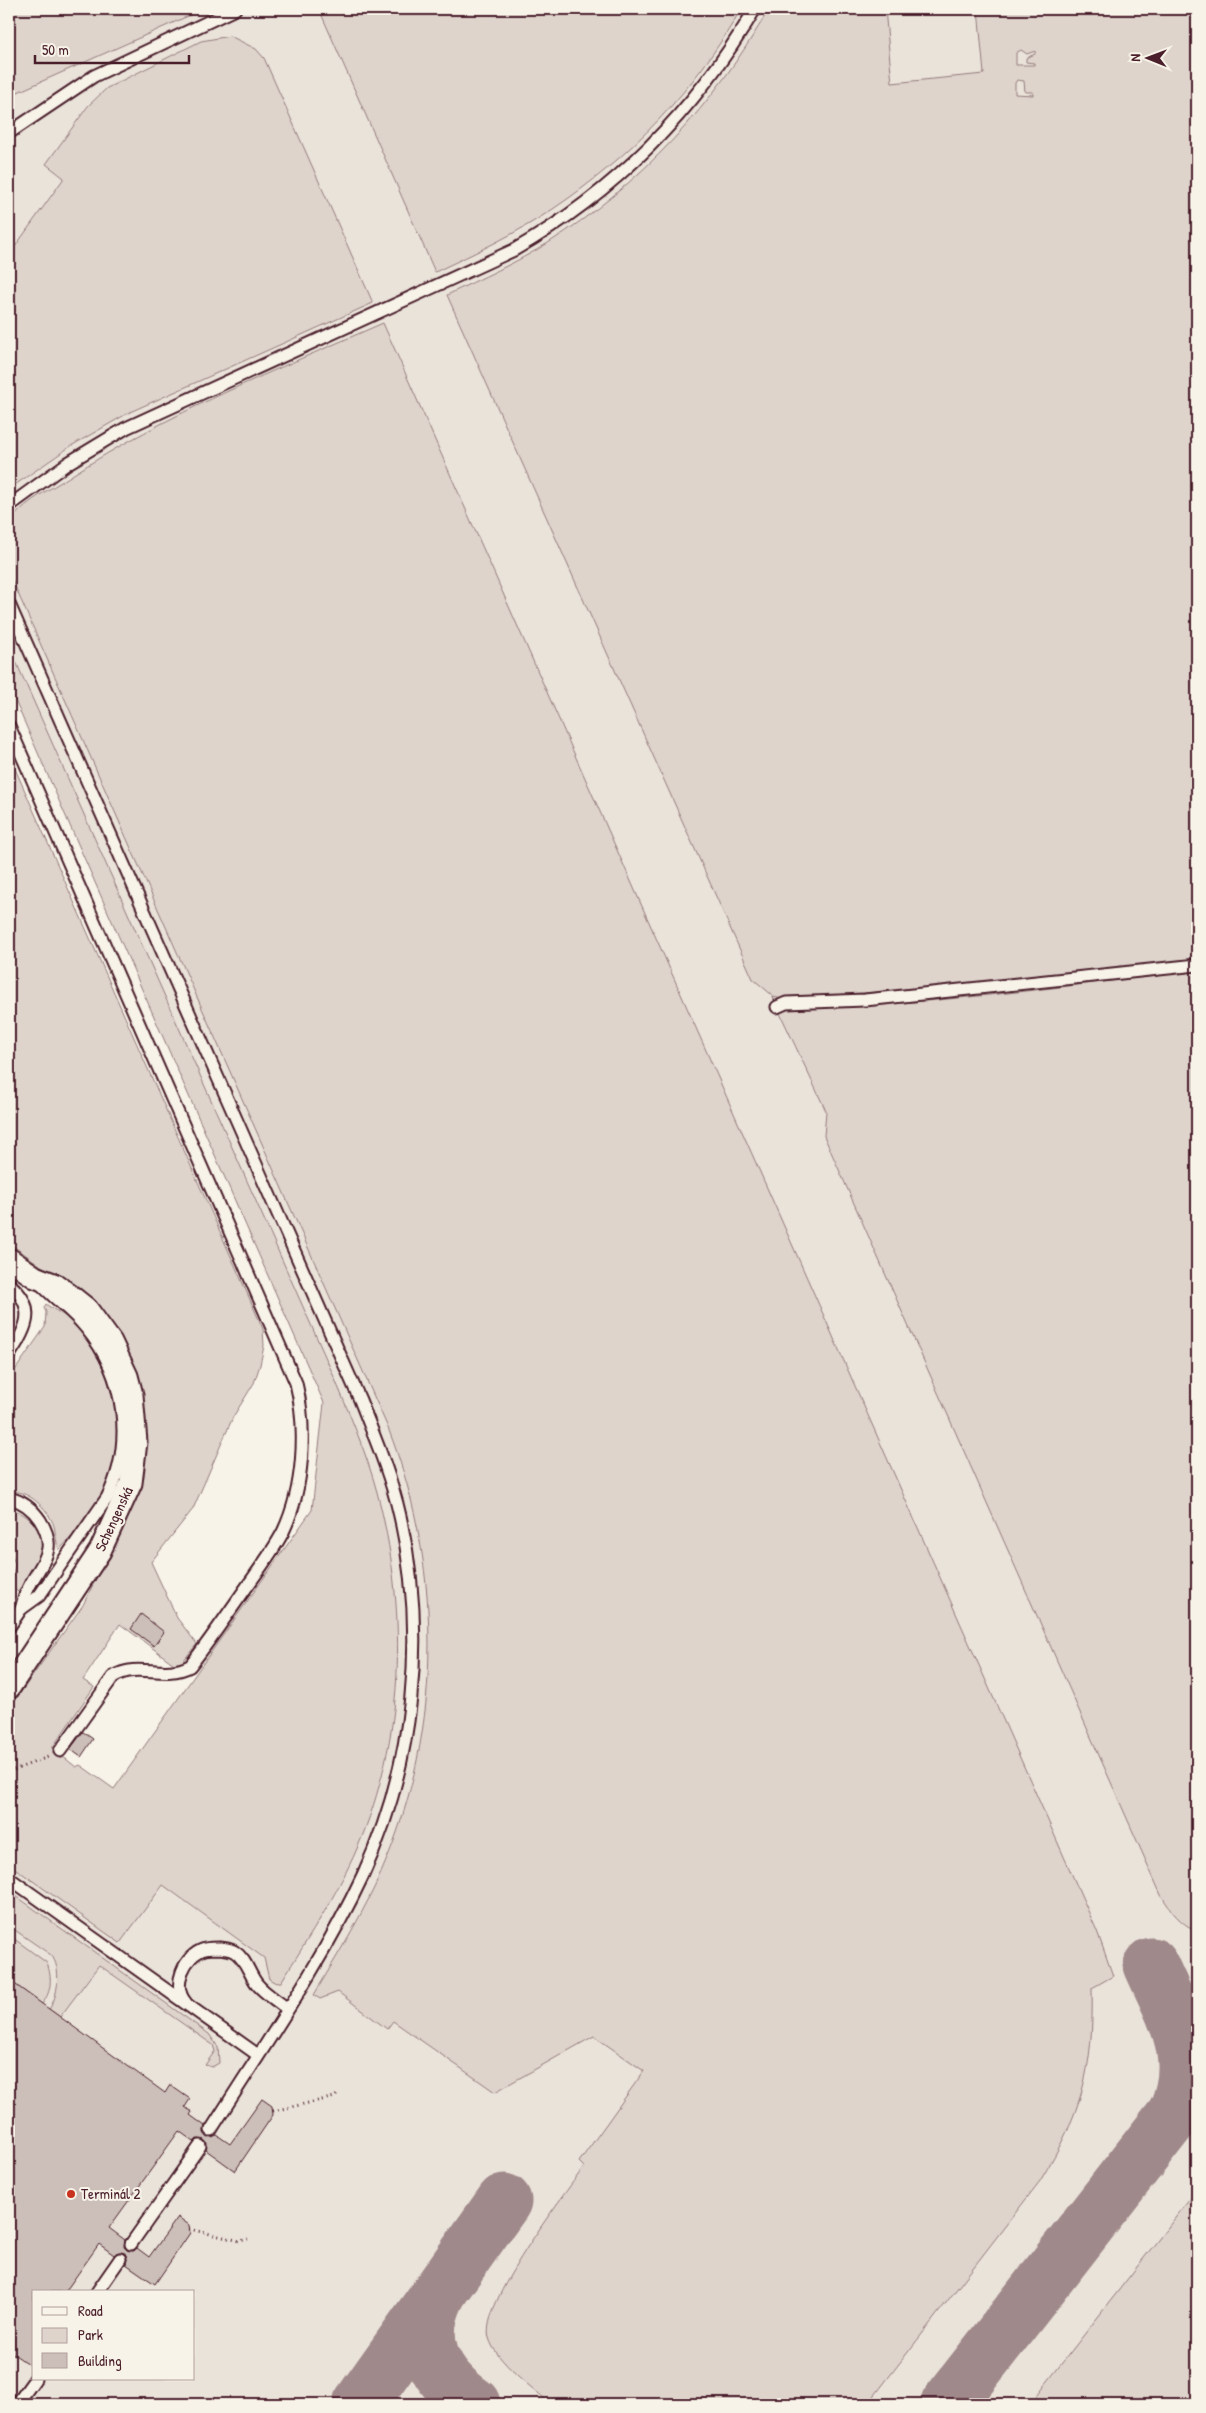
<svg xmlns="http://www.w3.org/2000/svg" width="1206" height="2413" font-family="'Patrick Hand',sans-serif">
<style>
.built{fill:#eae3da;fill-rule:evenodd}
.green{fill:#ded4cc;stroke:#947a7c;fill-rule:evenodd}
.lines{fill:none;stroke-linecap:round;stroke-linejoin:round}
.taxiway{stroke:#a0898a;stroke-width:55}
.building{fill:#ccbfb9;stroke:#4a1f2b}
.lane-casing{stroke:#4a1f2b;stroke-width:15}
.street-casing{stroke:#4a1f2b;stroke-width:25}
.path{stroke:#4a1f2b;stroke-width:3;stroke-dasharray:1 4;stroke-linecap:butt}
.lane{stroke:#f7f3e8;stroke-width:11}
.street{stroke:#f7f3e8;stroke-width:21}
.poi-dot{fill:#c8321e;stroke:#f7f3e8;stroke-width:2}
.labels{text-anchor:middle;stroke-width:4;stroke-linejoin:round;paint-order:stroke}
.street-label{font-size:15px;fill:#4a1f2b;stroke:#f7f3e8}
.poi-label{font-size:15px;fill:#4a1f2b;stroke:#f7f3e8;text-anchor:start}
</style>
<rect width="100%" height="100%" fill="#f7f3e8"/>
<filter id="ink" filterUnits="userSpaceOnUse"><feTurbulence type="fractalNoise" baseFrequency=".02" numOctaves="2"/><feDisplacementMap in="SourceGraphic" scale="10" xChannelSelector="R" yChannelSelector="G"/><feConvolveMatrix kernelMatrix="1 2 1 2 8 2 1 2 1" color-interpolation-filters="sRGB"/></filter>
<g filter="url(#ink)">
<path class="built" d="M9,9H1197V2404H9V1851L54,1873L312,1510L324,1403L9,687ZM34,2292H194V2379H34Z"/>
<g class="green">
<path d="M9,9H204L9,96Z"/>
<path d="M319,9H741C696,89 628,159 553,209C516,234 475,253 435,272Z"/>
<path d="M769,9H885L892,83L984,74L978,9H1197V962L982,984L783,999L773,997L779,1012L784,1008C923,1007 1060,986 1197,971V1931C1179,1923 1172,1912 1161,1895L824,1136L826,1111L777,1007L772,995L753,979L447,295C481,278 516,263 548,243C641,184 714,105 769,9ZM1021,50L1027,54L1035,51V54L1026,58V62L1034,63V65H1016V53ZM1017,80L1024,81L1025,92H1033V95L1015,94V83Z"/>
<path d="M230,36L256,49L264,58L373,303L130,412L71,446L9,489V255L64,178L46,164L88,106L107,88L201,41Z"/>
<path d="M383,323L1097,1931L1113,1976L1092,1988C1094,2069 1082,2112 1040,2181L868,2404H551C533,2388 496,2362 489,2338C479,2305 563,2196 584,2167L579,2162L644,2071L594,2036L495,2092L393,2021L387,2029L338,1992L320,1999L314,1995C335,1959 357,1924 375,1886C443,1742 446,1575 388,1428L9,573C9,557 4,531 14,517C27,500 51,489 69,477C167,413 276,370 383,323Z"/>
<path d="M9,646L332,1372C348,1411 366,1451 377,1492C407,1605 406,1727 362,1837C341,1889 310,1935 281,1982L276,1983L269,1979L264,1958L163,1885L120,1943L9,1864V1709L83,1605L116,1538L144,1453L65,1283L9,1243V755L244,1286L263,1329L264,1346L260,1365L254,1383L233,1417L193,1509L151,1562L177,1618L197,1644L178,1667L120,1624L83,1680L94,1687L52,1748L76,1767L80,1765L114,1789L312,1510L324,1403L9,687Z"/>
<path d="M46,1304C53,1310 65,1314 73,1323C112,1364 134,1436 107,1490C95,1512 76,1532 59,1550C56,1543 56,1534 54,1526C48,1508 28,1490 9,1491V1379L45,1327L46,1312L44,1308Z"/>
<path d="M9,1508C28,1513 49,1533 41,1555C36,1568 27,1581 21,1594L11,1587L15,1564L9,1546Z"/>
<path d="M9,1891L209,2034L218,2047L219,2063L212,2067L205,2065L215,2051L213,2045L99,1965L60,2017L49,2009C58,1998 62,1967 51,1955L9,1926Z"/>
<path d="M9,1935L47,1963C52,1978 52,1991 42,2004L9,1980Z"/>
<path d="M1197,2190V2404H1030Z"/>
</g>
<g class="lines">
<g class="taxiway">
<path d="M1151,1965C1174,2017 1200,2056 1175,2113"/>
<path d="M439,2293C415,2340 433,2376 473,2404"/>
<path d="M360,2404L504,2201"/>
<path d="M948,2404L1197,2085"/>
</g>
</g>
<g class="building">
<path d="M141,1614L164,1632L154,1646L131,1629Z"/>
<path d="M83,1732L93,1739L81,1757L70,1749Z"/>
<path d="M9,1980L165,2093L170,2085L190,2099L185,2107L192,2112L190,2115L205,2126L204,2133L207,2137L217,2135L230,2144L262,2099L272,2106L273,2115L235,2171L206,2150L207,2143L204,2140L197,2139L194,2142L179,2131L109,2228L125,2240L124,2247L127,2250L134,2251L137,2248L149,2257L178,2217L189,2225L190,2233L155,2284L126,2264L127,2259L125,2253L120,2252L114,2255L99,2244L65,2292H34V2368L9,2351Z"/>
</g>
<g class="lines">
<g class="lane-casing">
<g id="lane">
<path d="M9,133L94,76L235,9"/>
<path d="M9,506L68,463L126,428L514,250C615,192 696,109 755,9"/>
<path d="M9,604L360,1400C375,1438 391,1476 400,1516C427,1636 414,1764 363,1875C321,1965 263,2047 211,2130"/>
<path d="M9,726L296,1383C307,1429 304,1488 283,1532C271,1555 254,1576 239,1598C223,1621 207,1644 190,1666C163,1680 138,1661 113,1677L60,1751"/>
<path d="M777,1007L786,1003L865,1000L1197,965"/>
<path d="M9,1284C38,1307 27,1329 9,1355"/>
<path d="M9,1498C22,1501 32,1508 40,1520C60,1552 39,1564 27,1591C24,1596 23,1603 21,1609"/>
<path d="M9,1627L21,1609L39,1596L107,1498C135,1443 125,1375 86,1328C72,1310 54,1299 39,1282"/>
<path d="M9,1878L258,2055"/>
<path d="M186,2003C171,1986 184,1955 205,1949C210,1948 216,1948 220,1948C226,1949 231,1949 235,1952C246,1959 249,1974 257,1984C265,1994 278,2001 287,2009"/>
<path d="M131,2244L200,2146"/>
<path d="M97,2292L120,2259"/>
<path d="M17,2404L35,2379"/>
</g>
</g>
<g class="street-casing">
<path id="street" d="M9,1259L35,1277L56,1285L72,1297L87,1309L111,1342L127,1376L132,1395L136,1442L131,1483L100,1551L9,1688"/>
</g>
<g class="path">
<path d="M9,1770H14L48,1757"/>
<path d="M273,2111L335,2097L339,2092"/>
<path d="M189,2229L240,2241L248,2239"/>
</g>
<use href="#lane" class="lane"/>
<use href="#street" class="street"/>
</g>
</g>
<circle class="poi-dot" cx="71" cy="2194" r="5"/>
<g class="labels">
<g class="street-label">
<text transform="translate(114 1519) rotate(-65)" y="5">Schengenská</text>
</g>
<g class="poi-label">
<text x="81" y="2199">Terminál 2</text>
</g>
</g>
<rect width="1206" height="2413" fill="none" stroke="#f7f3e8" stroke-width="30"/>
<rect x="15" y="15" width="1176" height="2383" fill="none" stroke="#4a1f2b" stroke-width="2" filter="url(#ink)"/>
<rect x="32" y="2290" width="162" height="90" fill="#f7f3e8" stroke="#b29e9c"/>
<rect x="42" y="2307" width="25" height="8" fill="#f7f3e8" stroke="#b29e9c"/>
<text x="78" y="2316" font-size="15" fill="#4a1f2b">Road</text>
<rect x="42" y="2328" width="25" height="15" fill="#ded4cc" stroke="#b29e9c"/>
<text x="78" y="2340" font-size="15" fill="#4a1f2b">Park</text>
<rect x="42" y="2353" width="25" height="15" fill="#ccbfb9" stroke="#b29e9c"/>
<text x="78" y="2366" font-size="15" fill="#4a1f2b">Building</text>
<g transform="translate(1148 58) rotate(271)" stroke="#f7f3e8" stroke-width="4" paint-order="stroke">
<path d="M0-4L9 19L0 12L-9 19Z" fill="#4a1f2b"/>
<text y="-8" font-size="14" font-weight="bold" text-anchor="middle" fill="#4a1f2b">N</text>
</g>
<path d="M35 55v8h154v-8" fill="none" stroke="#4a1f2b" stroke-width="2.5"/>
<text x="42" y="55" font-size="15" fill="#4a1f2b" stroke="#f7f3e8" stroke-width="4" paint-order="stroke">50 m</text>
</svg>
